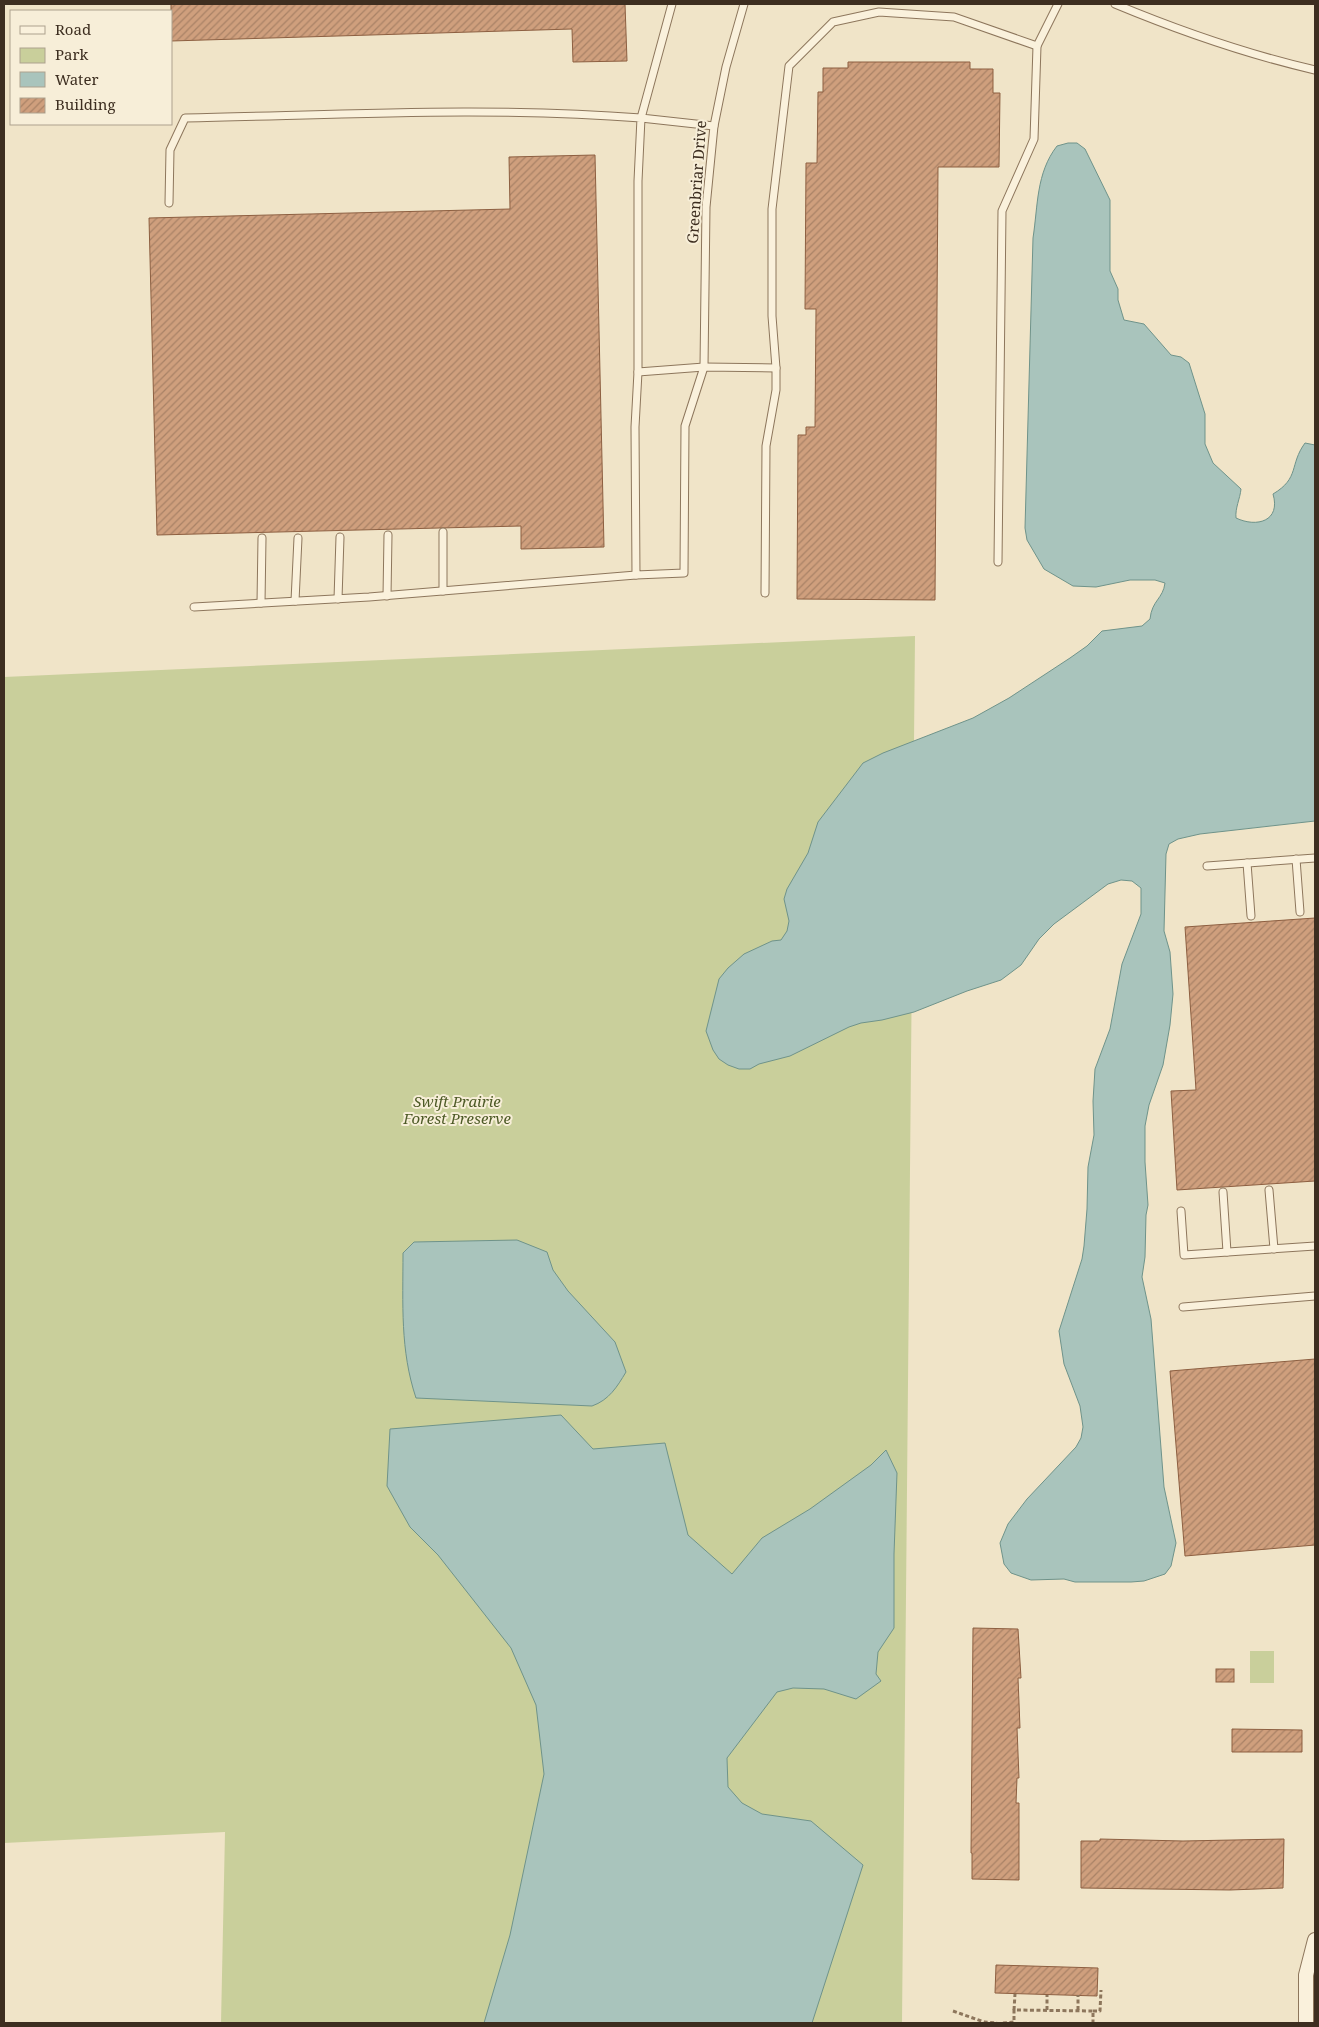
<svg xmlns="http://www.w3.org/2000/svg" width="1319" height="2027" font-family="'Noto Serif',serif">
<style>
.park{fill:#c9cf9b}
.water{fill:#a9c4bc;stroke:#6f938a}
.building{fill:url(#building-hatch);stroke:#8d5f41}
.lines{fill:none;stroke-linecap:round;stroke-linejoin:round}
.service-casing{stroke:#8d765c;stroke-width:9}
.minor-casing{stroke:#8d765c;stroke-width:16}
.path{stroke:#8d765c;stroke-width:3;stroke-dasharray:4 2.5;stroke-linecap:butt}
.service{stroke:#faf1dc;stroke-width:7}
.minor{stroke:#faf1dc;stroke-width:14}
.labels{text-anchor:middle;stroke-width:4;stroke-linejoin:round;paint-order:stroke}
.street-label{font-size:15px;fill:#3d2e20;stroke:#f7eed8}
.park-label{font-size:15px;font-style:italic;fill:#4d5a26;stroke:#f7eed8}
</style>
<defs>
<pattern id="building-hatch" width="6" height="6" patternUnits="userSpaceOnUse" patternTransform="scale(1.25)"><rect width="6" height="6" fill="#cf9f7d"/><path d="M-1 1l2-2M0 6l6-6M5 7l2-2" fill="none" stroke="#a98266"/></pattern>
</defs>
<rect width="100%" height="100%" fill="#f0e4c8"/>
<g class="park">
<path d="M915,636L902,2023H221L225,1832L4,1843V677Z"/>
<rect x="1250" y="1651" width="24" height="32"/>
</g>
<g class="water">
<path d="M1068,143H1077L1085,149L1110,200V271L1118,289V300L1124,320L1144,324L1171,355L1181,357L1189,363L1205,414V444L1213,463L1241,489C1240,499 1235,508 1236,518C1257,528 1281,521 1273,494C1300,478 1289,465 1305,443L1315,445V821L1200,834L1178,839L1169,844L1166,854L1164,931L1170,952L1173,994L1170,1025L1163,1065L1149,1105L1145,1126V1162L1148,1205L1146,1215L1145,1257L1142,1277L1151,1319L1164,1487L1176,1543L1171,1566L1165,1574L1144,1581L1131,1582H1075L1064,1579L1031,1580L1011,1573L1004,1564L1000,1543L1008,1524L1027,1499L1076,1447L1081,1438L1083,1427L1080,1406L1064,1364L1059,1331L1082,1259L1084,1246L1087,1209L1088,1167L1094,1135L1093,1101L1095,1069L1110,1029L1122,964L1141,914V888L1132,881L1121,880L1108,884L1054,924L1039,939L1021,965L1001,980L967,991L914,1012L882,1020L861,1023L849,1027L790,1056L759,1064L750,1069H739L728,1065L719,1059L713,1050L706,1031L719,979L728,968L744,954L772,941L781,940L787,931L789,921L784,899L787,889L808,853L818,822L863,763L883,753L973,718L1009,698L1070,658L1087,646L1102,631L1142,626L1150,619C1152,600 1163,599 1165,583L1155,580H1130L1096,587L1073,586L1044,569L1027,540L1025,528L1033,238C1038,206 1036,173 1057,146Z"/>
<path d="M517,1240L547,1252L553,1270L568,1291L615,1342L626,1372C617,1387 609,1400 592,1406L416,1398C400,1350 403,1304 403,1253L414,1242Z"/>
<path d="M561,1415L593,1449L665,1443L688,1535L732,1574L762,1538L810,1509L871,1465L886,1450L897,1473L894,1554V1628L878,1652L876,1674L881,1681L856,1699L824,1689L793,1688L777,1692L727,1758L728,1787L742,1803L762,1814L811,1821L863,1865L812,2023H484L510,1935L544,1774L536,1705L511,1648L438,1555L410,1527L387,1486L390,1429Z"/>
</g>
<g class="building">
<path d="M171,4H625L627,61L573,62L572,29L171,41Z"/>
<path d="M848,62H970V69H993V93H1000L999,167H938L935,600L797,599L798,435H806V427H815L816,309H805L806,163H817L818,92H823V68H848Z"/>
<path d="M595,155L604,547L521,549V526L157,535L149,218L510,209L509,157Z"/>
<path d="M1315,918V1181L1177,1190L1171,1091L1196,1090L1185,927Z"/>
<path d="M1315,1359V1545L1185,1556L1170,1371Z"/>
<path d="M973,1628L1018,1629L1021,1678H1018L1020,1728H1017L1019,1778H1017L1016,1803H1019V1880L972,1879V1853H971Z"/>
<rect x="1216" y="1669" width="18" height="13"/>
<path d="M1232,1729L1302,1730V1752H1232Z"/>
<path d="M1100,1839L1183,1841L1284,1839L1283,1888L1230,1890L1081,1888V1841H1100Z"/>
<path d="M996,1965L1098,1968L1097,1996L995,1993Z"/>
</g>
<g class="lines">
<g class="service-casing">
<g id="service">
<path d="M672,4L641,118L714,126"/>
<path d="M1115,4C1180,31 1246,54 1315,70"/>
<path d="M169,203L170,150L185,118C337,115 490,106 641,118L638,181V372L704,367L776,368"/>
<path d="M638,372L635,427L636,575L684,573L685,426L704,367L706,207L714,126L726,67L744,4"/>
<path d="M998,562L1002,211L1034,139L1037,46L1058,4"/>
<path d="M443,591V532"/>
<path d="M765,593L766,446L776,390V368L772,316V209L789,66L833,22L879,12L954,17L1037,46"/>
<path d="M387,596L388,535"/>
<path d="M338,599L340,537"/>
<path d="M295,601L298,538"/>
<path d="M261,603L262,538"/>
<path d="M194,607L369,597L636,575"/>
<path d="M1296,859L1300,912"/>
<path d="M1247,863L1251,916"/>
<path d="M1207,866L1315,858"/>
<path d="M1269,1190L1274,1249"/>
<path d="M1223,1192L1227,1252"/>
<path d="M1181,1211L1184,1255L1315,1246"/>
<path d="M1183,1307L1315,1296"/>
</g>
</g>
<g class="minor-casing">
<path id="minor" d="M1306,2023V1975L1315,1940"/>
</g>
<g class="path">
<path d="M1014,2010L1015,1994"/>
<path d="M1047,2010V1995"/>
<path d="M1078,2010V1995"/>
<path d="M953,2011L984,2022L997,2023"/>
<path d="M1093,2011H1100L1101,1990"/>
<path d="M1003,2023L1014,2022V2010L1093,2011V2023"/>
</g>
<use href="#service" class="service"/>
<use href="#minor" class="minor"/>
</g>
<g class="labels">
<g class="street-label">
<text transform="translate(697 182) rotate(-86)" y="5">Greenbriar Drive</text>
</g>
<g class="park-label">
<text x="457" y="1107">Swift Prairie<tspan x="457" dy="17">Forest Preserve</tspan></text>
</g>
</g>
<rect width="1319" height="2027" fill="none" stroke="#3d2e20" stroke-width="10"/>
<rect x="10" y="10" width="162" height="115" fill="#f7eed8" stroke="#ada18e"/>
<rect x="20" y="26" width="25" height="8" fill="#faf1dc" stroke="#ada18e"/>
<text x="55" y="35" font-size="15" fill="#3d2e20">Road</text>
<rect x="20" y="48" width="25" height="15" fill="#c9cf9b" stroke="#ada18e"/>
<text x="55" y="60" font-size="15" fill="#3d2e20">Park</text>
<rect x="20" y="72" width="25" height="15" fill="#a9c4bc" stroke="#ada18e"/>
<text x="55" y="85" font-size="15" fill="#3d2e20">Water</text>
<rect x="20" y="98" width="25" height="15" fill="url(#building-hatch)" stroke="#ada18e"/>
<text x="55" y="110" font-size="15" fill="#3d2e20">Building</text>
</svg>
